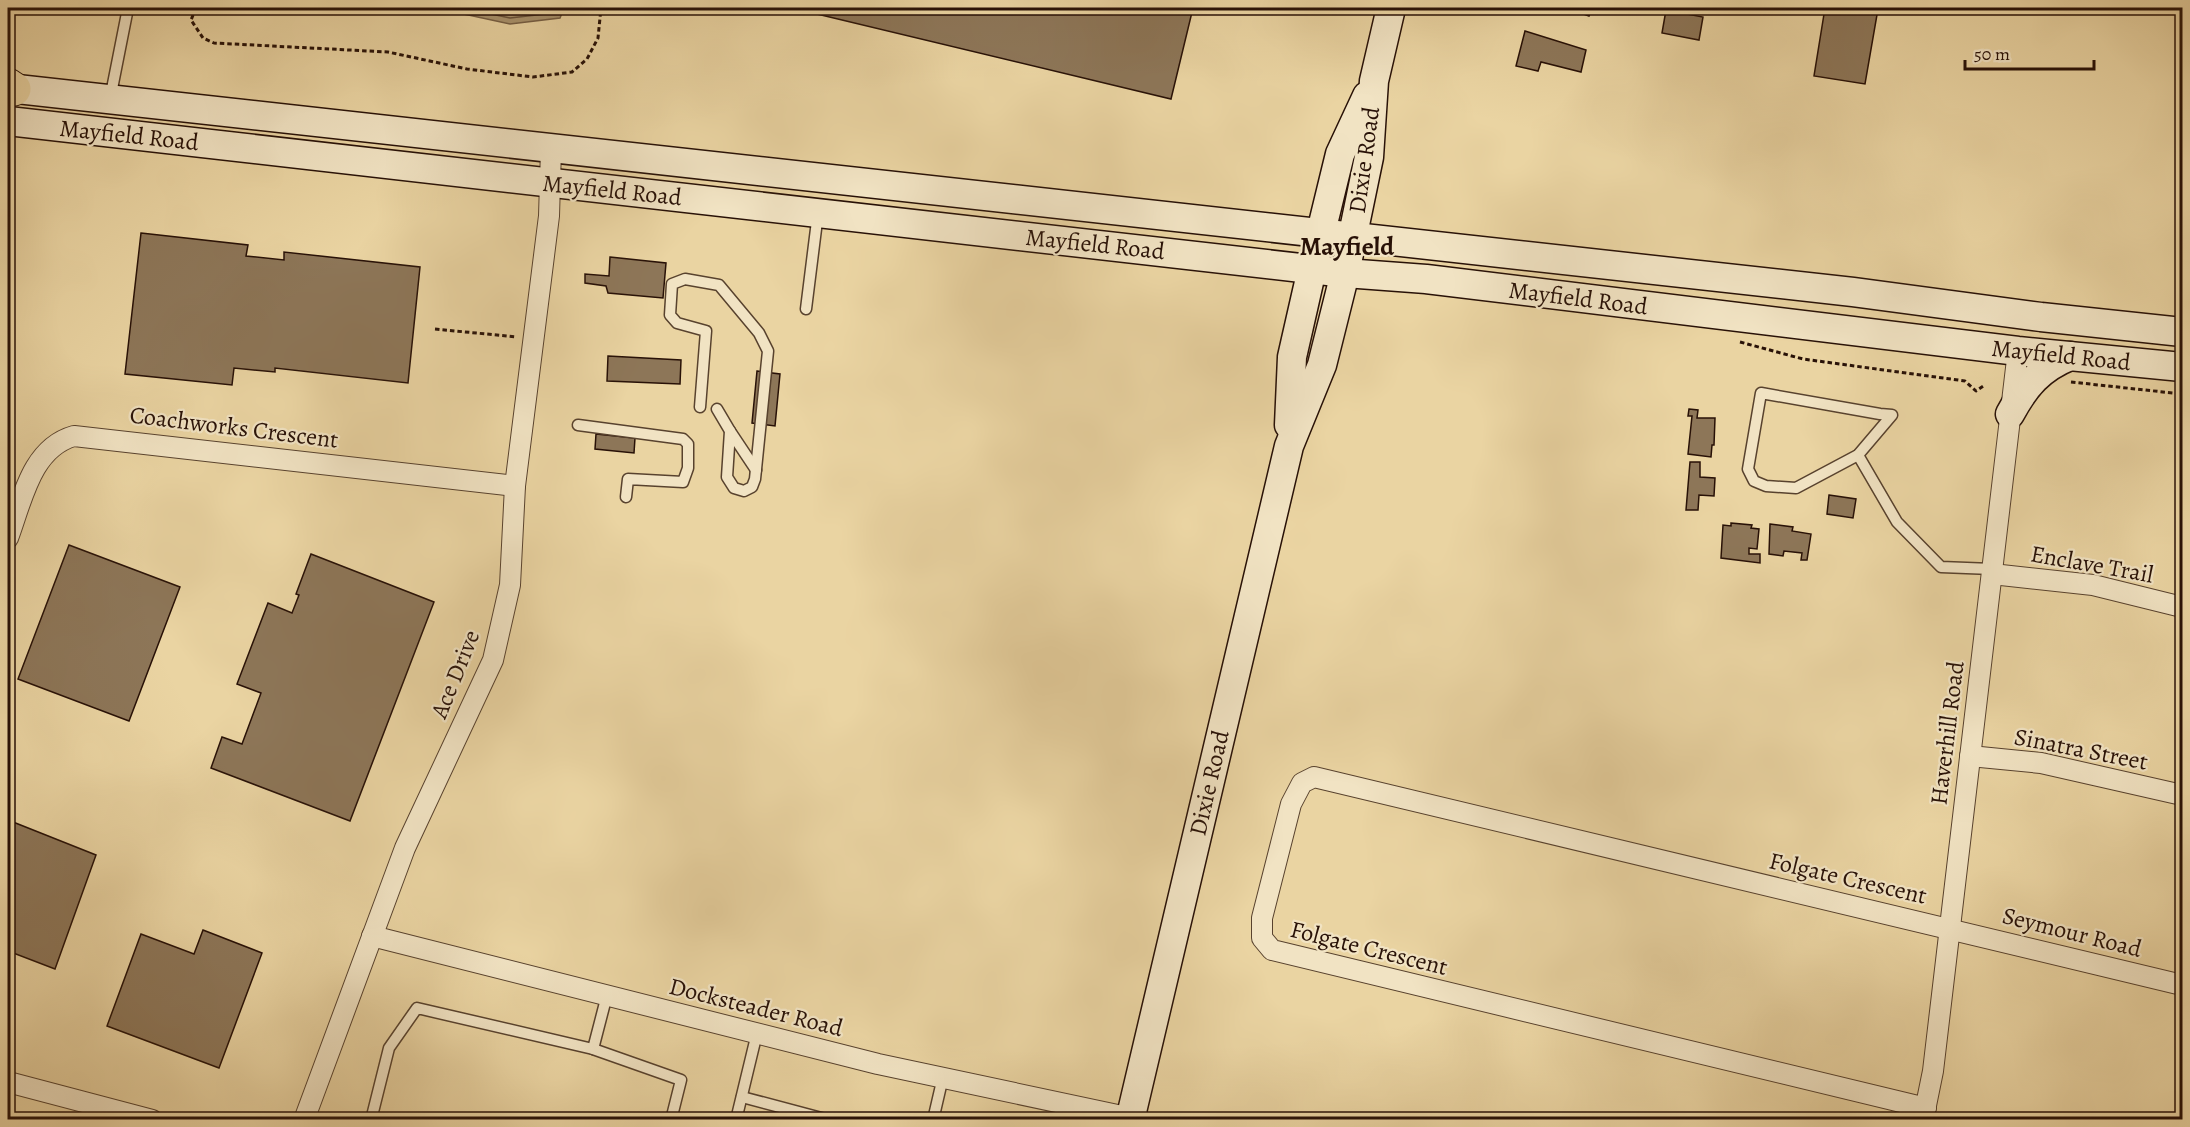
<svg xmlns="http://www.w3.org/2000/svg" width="2190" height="1127" font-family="Alegreya,serif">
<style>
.water{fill:#a8926d;stroke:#755e44;stroke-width:1.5}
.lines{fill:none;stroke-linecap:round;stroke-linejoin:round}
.shore{stroke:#68523a;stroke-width:1.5}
.building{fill:#8d7658;stroke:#281107;stroke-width:1.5}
.service-casing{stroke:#58422e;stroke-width:13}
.minor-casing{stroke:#58422e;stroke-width:22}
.secondary-casing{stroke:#281107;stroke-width:31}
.motorway-casing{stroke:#281107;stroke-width:35}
.path{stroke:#281107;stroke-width:3;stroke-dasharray:4.5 3;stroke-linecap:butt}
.service{stroke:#f1e3c3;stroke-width:10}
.minor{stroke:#f1e3c3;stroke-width:20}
.secondary{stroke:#f1e3c3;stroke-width:28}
.motorway{stroke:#ead4a2;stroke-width:33}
.labels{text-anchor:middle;stroke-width:4.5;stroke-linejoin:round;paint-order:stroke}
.street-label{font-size:24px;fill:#281107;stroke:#f1e3c3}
.neighbourhood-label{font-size:26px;font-weight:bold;fill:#281107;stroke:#f1e3c3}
</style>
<rect width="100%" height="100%" fill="#ead4a2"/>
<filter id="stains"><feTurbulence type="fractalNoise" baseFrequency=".00333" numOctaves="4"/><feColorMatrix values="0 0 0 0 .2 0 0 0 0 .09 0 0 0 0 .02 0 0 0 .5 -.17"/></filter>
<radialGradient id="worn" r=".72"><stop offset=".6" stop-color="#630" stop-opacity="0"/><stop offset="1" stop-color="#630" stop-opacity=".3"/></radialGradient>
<path class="water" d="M436,8H564L560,18L510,24Z"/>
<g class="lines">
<path class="shore" d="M463,8L510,18L554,13L558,8"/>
</g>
<g class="building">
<path d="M792,8H1193L1171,99Z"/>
<path d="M1576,8H1592L1589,16L1575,11Z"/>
<path d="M1825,8L1878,9L1865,84L1814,76Z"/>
<path d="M1666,10L1703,17L1699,40L1662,33Z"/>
<path d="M1525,31L1586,50L1581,72L1541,62L1538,71L1516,66Z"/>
<path d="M141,233L248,245L246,256L284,260V252L420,267L408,383L275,368V372L234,368L232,385L125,374Z"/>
<path d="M610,257L666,263L663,298L608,293L606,286L585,283V274L609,276Z"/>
<path d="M608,356L681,360L680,384L607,381Z"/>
<path d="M757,371L780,374L775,426L752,423Z"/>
<path d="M1689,409L1698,410L1697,418H1715L1714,445H1712L1711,457L1688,454L1692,416H1688Z"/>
<path d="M596,434L635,438L634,453L595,449Z"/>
<path d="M1690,462H1700V477L1715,478L1714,496L1699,495L1698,510H1686Z"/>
<path d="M1829,495L1856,499L1853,518L1827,514Z"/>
<path d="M1731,523L1752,525L1751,528L1759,529L1757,549L1749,548V554H1760V563L1721,558L1723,525L1731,526Z"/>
<path d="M1770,524L1793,527L1792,531L1811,534L1807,560H1801L1802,553L1784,551L1783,556L1769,554Z"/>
<path d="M69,545L180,587L129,721L18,679Z"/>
<path d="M311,554L434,602L350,821L211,768L222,737L242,744L261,693L237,684L268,603L292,613L299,595L296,594Z"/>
<path d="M8,820L96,855L55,969L8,951Z"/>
<path d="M203,930L262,953L219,1068L107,1026L141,934L194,954Z"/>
</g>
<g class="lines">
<g class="service-casing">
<g id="service">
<path d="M110,99L128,8"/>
<path d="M806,309L818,213"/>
<path d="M1761,393L1880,414L1892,415L1858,455L1796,488L1766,486L1754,481L1748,469Z"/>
<path d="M700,407L706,331L677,323L670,315L672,284L685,279L719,285L759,333L768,351L755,479L752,487L744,491L734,488L727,477L730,431L717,409"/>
<path d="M578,425L683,439L688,444V468L683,482L628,479L626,497"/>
<path d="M730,431L756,470"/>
<path d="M1858,455L1897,522L1941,567L1992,569"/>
<path d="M593,1049L607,995"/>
<path d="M742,1097L829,1120"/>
<path d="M371,1120L389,1048L417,1008L593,1049L681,1080L671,1120"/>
<path d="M736,1120L757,1033"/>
<path d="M933,1120L943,1077"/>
</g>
</g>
<g class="minor-casing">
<g id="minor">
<path d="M8,538C22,501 31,448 74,436L515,486"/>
<path d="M1992,574L2093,585L2182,607"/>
<path d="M1970,756L2041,763L2182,795"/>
<path d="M372,936L878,1064L1141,1120"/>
<path d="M8,1082L152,1120"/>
<path d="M1926,1108L1272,950L1262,938V918L1291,804L1302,783L1314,777L2182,985"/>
<path d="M304,1120L405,848L493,660L510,585L515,486L549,216L551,149"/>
<path d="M1923,1120L1933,1071L2018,351"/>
</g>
</g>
<g class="secondary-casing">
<g id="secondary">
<path d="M8,88L1853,292L2041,317L2182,332"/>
<path d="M8,121L1345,273L1426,279L2018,351L2182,367"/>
<path d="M2010,414C2025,386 2040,368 2070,356"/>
<path d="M1289,425L1292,357L1312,269L1340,154L1367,96"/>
<path d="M1130,1120L1289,446L1322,365L1345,273L1369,157L1374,81L1391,8"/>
</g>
</g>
<g class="motorway-casing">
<path id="motorway" d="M8,85L14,89"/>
</g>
<g class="path">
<path d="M196,8L191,20L203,38L214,43L388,52L467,69L533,77L572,72L587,59L598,38L601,8"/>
<path d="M435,329L517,337"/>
<path d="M1740,342L1803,359L1965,381L1976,391L1985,385"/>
<path d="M2071,382L2182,394"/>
</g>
<use href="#service" class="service"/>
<use href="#minor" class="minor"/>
<use href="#secondary" class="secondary"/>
<use href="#motorway" class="motorway"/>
</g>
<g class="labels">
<g class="street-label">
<text transform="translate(129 135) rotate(6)" y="8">Mayfield Road</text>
<text transform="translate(1364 160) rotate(-82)" y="8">Dixie Road</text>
<text transform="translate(612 190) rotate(6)" y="8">Mayfield Road</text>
<text transform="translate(1095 244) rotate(6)" y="8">Mayfield Road</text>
<text transform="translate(1578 298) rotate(7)" y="8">Mayfield Road</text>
<text transform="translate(2061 355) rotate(6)" y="8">Mayfield Road</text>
<text transform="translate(234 427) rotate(7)" y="8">Coachworks Crescent</text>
<text transform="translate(2092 564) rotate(10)" y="8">Enclave Trail</text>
<text transform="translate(455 674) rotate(-68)" y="8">Ace Drive</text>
<text transform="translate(1947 733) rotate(-83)" y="8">Haverhill Road</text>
<text transform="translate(2081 749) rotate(11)" y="8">Sinatra Street</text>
<text transform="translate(1209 783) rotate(-77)" y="8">Dixie Road</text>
<text transform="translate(1848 878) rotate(13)" y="8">Folgate Crescent</text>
<text transform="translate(2072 932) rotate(14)" y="8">Seymour Road</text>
<text transform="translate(1369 948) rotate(14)" y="8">Folgate Crescent</text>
<text transform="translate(756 1007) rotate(14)" y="8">Docksteader Road</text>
</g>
<g class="neighbourhood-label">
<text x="1347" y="255">Mayfield</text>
</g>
</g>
<rect width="2190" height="1127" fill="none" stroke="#ead4a2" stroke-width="30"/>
<rect x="9" y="9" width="2172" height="1109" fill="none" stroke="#281107" stroke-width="3"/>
<rect x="15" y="15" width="2160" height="1097" fill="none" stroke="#281107" stroke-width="1.5"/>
<path d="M1965 60v9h129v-9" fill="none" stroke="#281107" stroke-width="3"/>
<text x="1974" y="60" font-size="18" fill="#281107" stroke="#f1e3c3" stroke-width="4.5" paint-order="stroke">50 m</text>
<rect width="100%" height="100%" filter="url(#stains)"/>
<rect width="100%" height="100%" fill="url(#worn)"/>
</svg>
